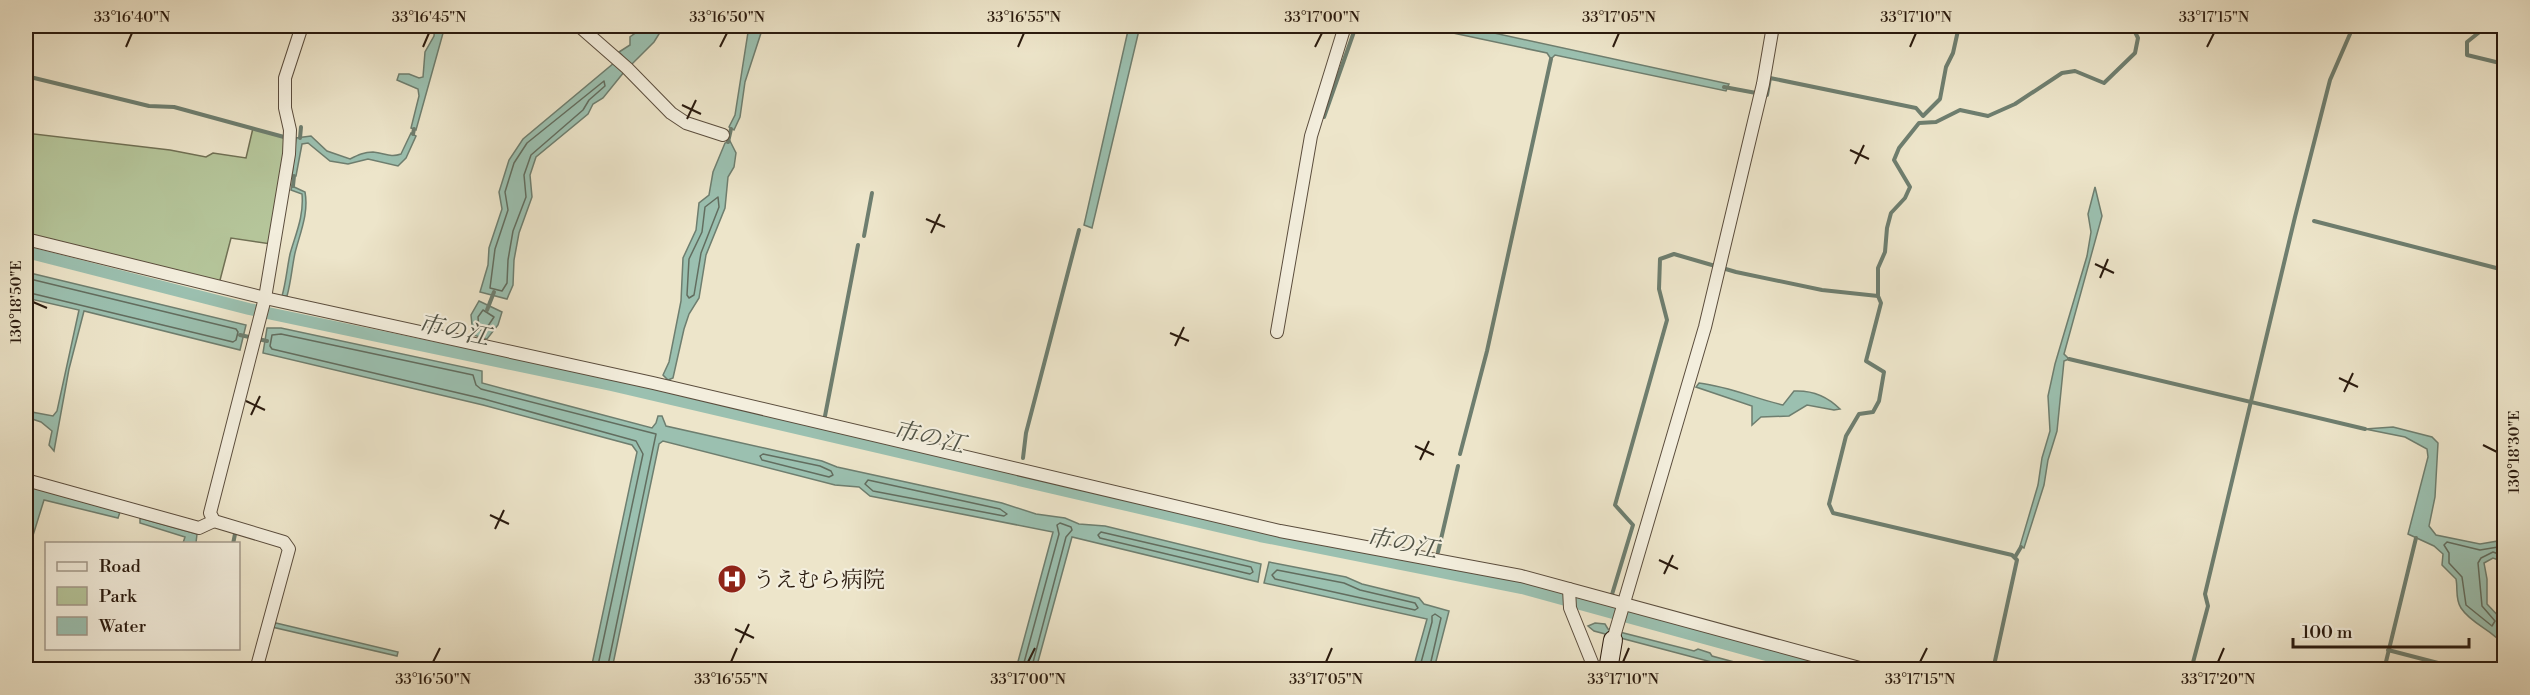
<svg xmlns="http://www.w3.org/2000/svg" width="2530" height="695" font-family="'Libre Bodoni','Noto Serif JP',serif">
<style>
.green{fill:#b5c59a;stroke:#707054;stroke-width:1.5}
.water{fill:#9bc0b0;stroke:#6e7e6f;stroke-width:1.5}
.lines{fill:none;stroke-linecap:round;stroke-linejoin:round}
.shore{stroke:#626d5f;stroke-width:1.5}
.stream{stroke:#6e7e6f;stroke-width:4}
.canal{stroke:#9bc0b0;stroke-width:12}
.street-casing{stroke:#5b4d3d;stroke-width:14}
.secondary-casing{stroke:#2a1a0e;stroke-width:20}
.street{stroke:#f3eedd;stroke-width:12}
.secondary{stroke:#f3eedd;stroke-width:18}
.ticks{fill:none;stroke:#2a1a0e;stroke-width:2}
.labels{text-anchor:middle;stroke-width:4.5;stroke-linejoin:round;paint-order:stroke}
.poi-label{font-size:22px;fill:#2a1a0e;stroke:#f3eedd;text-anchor:start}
.water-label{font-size:24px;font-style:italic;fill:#525447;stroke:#f3eedd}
.neatline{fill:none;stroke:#2a1a0e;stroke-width:2}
.ticks-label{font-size:15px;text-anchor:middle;fill:#2a1a0e}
</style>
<rect width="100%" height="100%" fill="#ede5ca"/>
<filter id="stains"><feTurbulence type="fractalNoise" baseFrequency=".00333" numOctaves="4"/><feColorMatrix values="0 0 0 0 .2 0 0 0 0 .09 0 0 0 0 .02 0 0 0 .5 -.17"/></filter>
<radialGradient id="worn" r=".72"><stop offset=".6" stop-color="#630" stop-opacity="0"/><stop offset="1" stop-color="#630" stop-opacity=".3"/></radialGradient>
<path class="green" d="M253,128L284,137L286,152L271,244L231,238L219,284L26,235V133L170,150L206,157L213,153L246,158Z"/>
<g class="water">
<path d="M435,26H445L416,130L411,128L419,96L418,89L397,80L399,74H409L419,78L423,77L425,52L434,36Z"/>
<path d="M645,26H664L654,42L631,65L619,52L630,45V37Z"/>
<path d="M749,26H762L761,33L745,82L740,117L734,130L729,127L735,115Z"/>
<path d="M1129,26H1140L1092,228L1084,225Z"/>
<path d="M1420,26H1462L1729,84L1726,91L1555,55L1551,59L1547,53Z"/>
<path d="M614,63L624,72L603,98L593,104L588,114L536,157L530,175L532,197L519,233L514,260L513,285L507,299L480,292L488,265L489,248L502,209L499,192L509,160L523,139Z"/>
<path d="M411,133L416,136L406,158L398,166L368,159L348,164L330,161L308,143L302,144L296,176H292L296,138L311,136L327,151L350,159C358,155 364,152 373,152C385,153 390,158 401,154Z"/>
<path d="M730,141L736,153L734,167L728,177L725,208L706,255L699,298L689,314L684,329L673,378L668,380L663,375L669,362L681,301L683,258L696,230L699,203L709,195L713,172L725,143Z"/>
<path d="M292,186L305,192C309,213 300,233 295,253C292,267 291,282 287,296H282C286,282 287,268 290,254C296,233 304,216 302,194L291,190Z"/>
<path d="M2095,187L2102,216L2064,354L2069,359L2064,361L2057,431L2048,460L2044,485L2024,548L2020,546L2038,485L2042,458L2050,431L2048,396L2055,364L2087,256L2091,232L2088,214Z"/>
<path d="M26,272L246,325L240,350L84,311L69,369L54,451L49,445L52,431L41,422L26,417V411L53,416L57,411L79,310L26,298Z"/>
<path d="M479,301L502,312L498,325L487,339L473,335L471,315Z"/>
<path d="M267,328H281L482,371V383L652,428L656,423L658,416H662L666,426L822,461L837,467L1002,503L1036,514L1065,518L1079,524L1105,526L1261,564L1258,582L1072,537L1036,669H1016L1053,532L870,496L859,487L835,485L663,441L659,444L612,669H591L637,452L632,445L483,405L263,353Z"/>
<path d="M1699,383C1731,387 1753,398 1783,405L1794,391C1812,390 1827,396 1840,409L1834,410L1807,405L1789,416L1761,417L1752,425V406L1696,387Z"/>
<path d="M2393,427L2432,437L2438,443L2435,497L2429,526L2436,535L2480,544L2504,540V562L2493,558L2484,563L2487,579V604L2504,622V646C2494,630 2472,625 2461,608C2455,599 2458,589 2456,579L2442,565L2443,554L2434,546L2408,534L2428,457L2427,449L2405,437L2365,429Z"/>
<path d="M27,486L120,512L118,518L44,500L26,558V515L31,499L26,492Z"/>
<path d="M140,518L197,534L196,543H183L185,537L140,523Z"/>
<path d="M1269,562L1346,577L1362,584L1419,598L1424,604L1449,611L1434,669H1413L1427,619L1264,583Z"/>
<path d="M276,623L398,652L397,656L272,627Z"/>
<path d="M1595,623L1605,624L1608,629L1694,651L1698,649L1710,653L1712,656L1760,669H1738L1594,631L1588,626Z"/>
</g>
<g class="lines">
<g class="shore">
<path d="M604,81L605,86L589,100L583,110L531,155L524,175L526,197L513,231L508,260L507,283L502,291L490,288L495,249L508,210L505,192L514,163L527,143Z"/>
<path d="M718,197L719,207L701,253L694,295L689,298L687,295L689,259L702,232L705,207Z"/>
<path d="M26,278L236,329L238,332L236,340L233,342L26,292"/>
<path d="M483,310L494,317L484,332L479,329L478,317Z"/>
<path d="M763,454L820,466L831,471L833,475L829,477L762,460L760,456Z"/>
<path d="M868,480L1000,509L1007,514L1004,516L873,491L865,484Z"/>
<path d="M1101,532L1251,567L1253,572L1250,574L1100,538L1098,535Z"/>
<path d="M2504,546L2480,550L2447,542L2444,545L2449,553V563L2462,577L2466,605L2492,626L2495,621L2482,606L2478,563L2481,558L2493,552L2504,556"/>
<path d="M1277,570L1344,583L1360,590L1415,603L1418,608L1415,610L1275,579L1272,575Z"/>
<path d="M597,670L643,454L636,441L484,399L272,349L270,346L272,335L281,334L473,375L476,385L481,389L656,434L607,670"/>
<path d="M1022,670L1059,534L1057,525L1060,523L1071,527L1072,530L1066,537L1031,670"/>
<path d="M1419,670L1432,622V616L1435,614L1441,618L1429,670"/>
</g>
<g class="stream">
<path d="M2482,26V30L2467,42V55L2504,64"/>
<path d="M26,76L149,106L174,107L284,137"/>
<path d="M1724,87L1767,95L1770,78L1916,108L1923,116L1940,99L1946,67L1953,53L1959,26"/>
<path d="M1324,117L1356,26"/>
<path d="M413,134L414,129"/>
<path d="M300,138L301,127"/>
<path d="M728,142L731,129"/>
<path d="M293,186L294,176"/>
<path d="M2314,221L2504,270"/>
<path d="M864,236L872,193"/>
<path d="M1878,296L1881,303L1866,361L1884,372L1879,401L1873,412L1859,414L1846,436L1829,504L1833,513L2012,555L2017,560L1993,670"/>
<path d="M487,310L494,292"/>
<path d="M240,335L267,341"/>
<path d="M2069,359L2365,429"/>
<path d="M825,416L858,245"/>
<path d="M1460,454L1487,351L1551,59"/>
<path d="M1023,458L1026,433L1079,230"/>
<path d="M233,544L235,534"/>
<path d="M1438,552L1458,466"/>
<path d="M2015,557L2021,547"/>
<path d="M1607,611L1633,525L1615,505L1667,320L1659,289L1660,259L1674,254L1736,272L1822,290L1878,296V268L1885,252L1887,228L1891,213L1905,198L1910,187L1894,160L1899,148L1919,123L1936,122L1960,110L1988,116L2015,104L2062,73L2075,71L2104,83L2135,53L2138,38L2132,26"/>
<path d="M2388,650L2465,670"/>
<path d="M2191,670L2208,606L2205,594L2295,217L2330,80L2350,34"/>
<path d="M2384,670L2416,538"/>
</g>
<path class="canal" d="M26,252L249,309L611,385L1260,536L1522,588L1821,670"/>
<g class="street-casing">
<g id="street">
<path d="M579,26L627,68L671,113L686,123L723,135"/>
<path d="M26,239L265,298L653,383L1280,531L1521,576L1867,670"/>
<path d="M1277,332L1311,136L1345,26"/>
<path d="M26,480L199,528L214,521"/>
<path d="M1569,589L1570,608L1595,670"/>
<path d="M1613,640L1705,327L1763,84L1773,26"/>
<path d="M256,670L289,549L284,542L214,521L210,513L265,298L289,154L290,130L285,108V78L302,26"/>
</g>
</g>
<g class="secondary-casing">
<path id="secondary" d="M1608,670L1613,640"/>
</g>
<use href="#street" class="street"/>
<use href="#secondary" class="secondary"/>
</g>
<path class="ticks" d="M126,47L132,33M423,47L429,33M720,47L727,33M1018,47L1024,33M1315,47L1322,33M1613,47L1619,33M1910,47L1916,33M2207,47L2214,33M682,105L701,114M687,119L696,100M1850,150L1869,159M1855,164L1864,145M926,219L945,227M931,233L940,214M2095,264L2114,273M2100,278L2108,259M33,302L47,308M1170,333L1189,341M1175,346L1184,327M2339,378L2358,387M2344,392L2353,373M246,401L265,410M251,415L260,396M2483,445L2497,452M1415,446L1434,455M1420,460L1429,441M490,515L509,524M495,529L504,510M1659,560L1678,569M1664,574L1673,555M735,629L754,638M740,643L749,624M433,662L440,648M731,662L737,648M1028,662L1035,648M1326,662L1332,648M1623,662L1629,648M1920,662L1927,648M2218,662L2224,648"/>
<defs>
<g id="hospital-disc" transform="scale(1.5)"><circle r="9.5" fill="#8f2418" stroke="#f3eedd"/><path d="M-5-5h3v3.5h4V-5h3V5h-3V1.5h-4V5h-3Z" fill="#fff"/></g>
</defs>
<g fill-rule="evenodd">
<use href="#hospital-disc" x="732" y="579"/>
</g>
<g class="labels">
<g class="poi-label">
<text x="753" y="587">うえむら病院</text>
</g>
<g class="water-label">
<text transform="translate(454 330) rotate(12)" y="8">市の江</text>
<text transform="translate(929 437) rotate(13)" y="8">市の江</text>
<text transform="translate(1402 543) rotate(11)" y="8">市の江</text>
</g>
</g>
<rect width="2530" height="695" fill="none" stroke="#ede5ca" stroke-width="66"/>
<rect x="45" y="542" width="195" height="108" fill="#f3eedd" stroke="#a3998a" stroke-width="1.5"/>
<rect x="57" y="562" width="30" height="9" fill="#f3eedd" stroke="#a3998a" stroke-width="1.5"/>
<text x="99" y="572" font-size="18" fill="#2a1a0e">Road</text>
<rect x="57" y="587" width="30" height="18" fill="#b5c59a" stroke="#a3998a" stroke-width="1.5"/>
<text x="99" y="602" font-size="18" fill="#2a1a0e">Park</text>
<rect x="57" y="617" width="30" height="18" fill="#9bc0b0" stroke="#a3998a" stroke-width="1.5"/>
<text x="99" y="632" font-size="18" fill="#2a1a0e">Water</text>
<path d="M2293 638v9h176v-9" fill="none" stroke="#2a1a0e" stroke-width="3"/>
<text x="2302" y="638" font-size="18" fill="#2a1a0e" stroke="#f3eedd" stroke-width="4.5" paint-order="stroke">100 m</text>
<rect x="33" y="33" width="2464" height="629" class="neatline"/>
<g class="ticks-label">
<text x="132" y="22">33°16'40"N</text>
<text x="429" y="22">33°16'45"N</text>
<text x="727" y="22">33°16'50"N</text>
<text x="1024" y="22">33°16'55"N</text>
<text x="1322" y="22">33°17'00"N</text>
<text x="1619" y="22">33°17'05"N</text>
<text x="1916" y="22">33°17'10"N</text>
<text x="2214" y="22">33°17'15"N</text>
<text transform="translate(16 302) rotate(-90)" y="5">130°18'50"E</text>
<text transform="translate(2514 452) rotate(-90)" y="5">130°18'30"E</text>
<text x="433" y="684">33°16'50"N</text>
<text x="731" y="684">33°16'55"N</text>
<text x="1028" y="684">33°17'00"N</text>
<text x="1326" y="684">33°17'05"N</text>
<text x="1623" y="684">33°17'10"N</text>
<text x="1920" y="684">33°17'15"N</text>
<text x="2218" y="684">33°17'20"N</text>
</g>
<rect width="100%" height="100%" filter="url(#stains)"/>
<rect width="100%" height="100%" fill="url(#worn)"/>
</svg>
